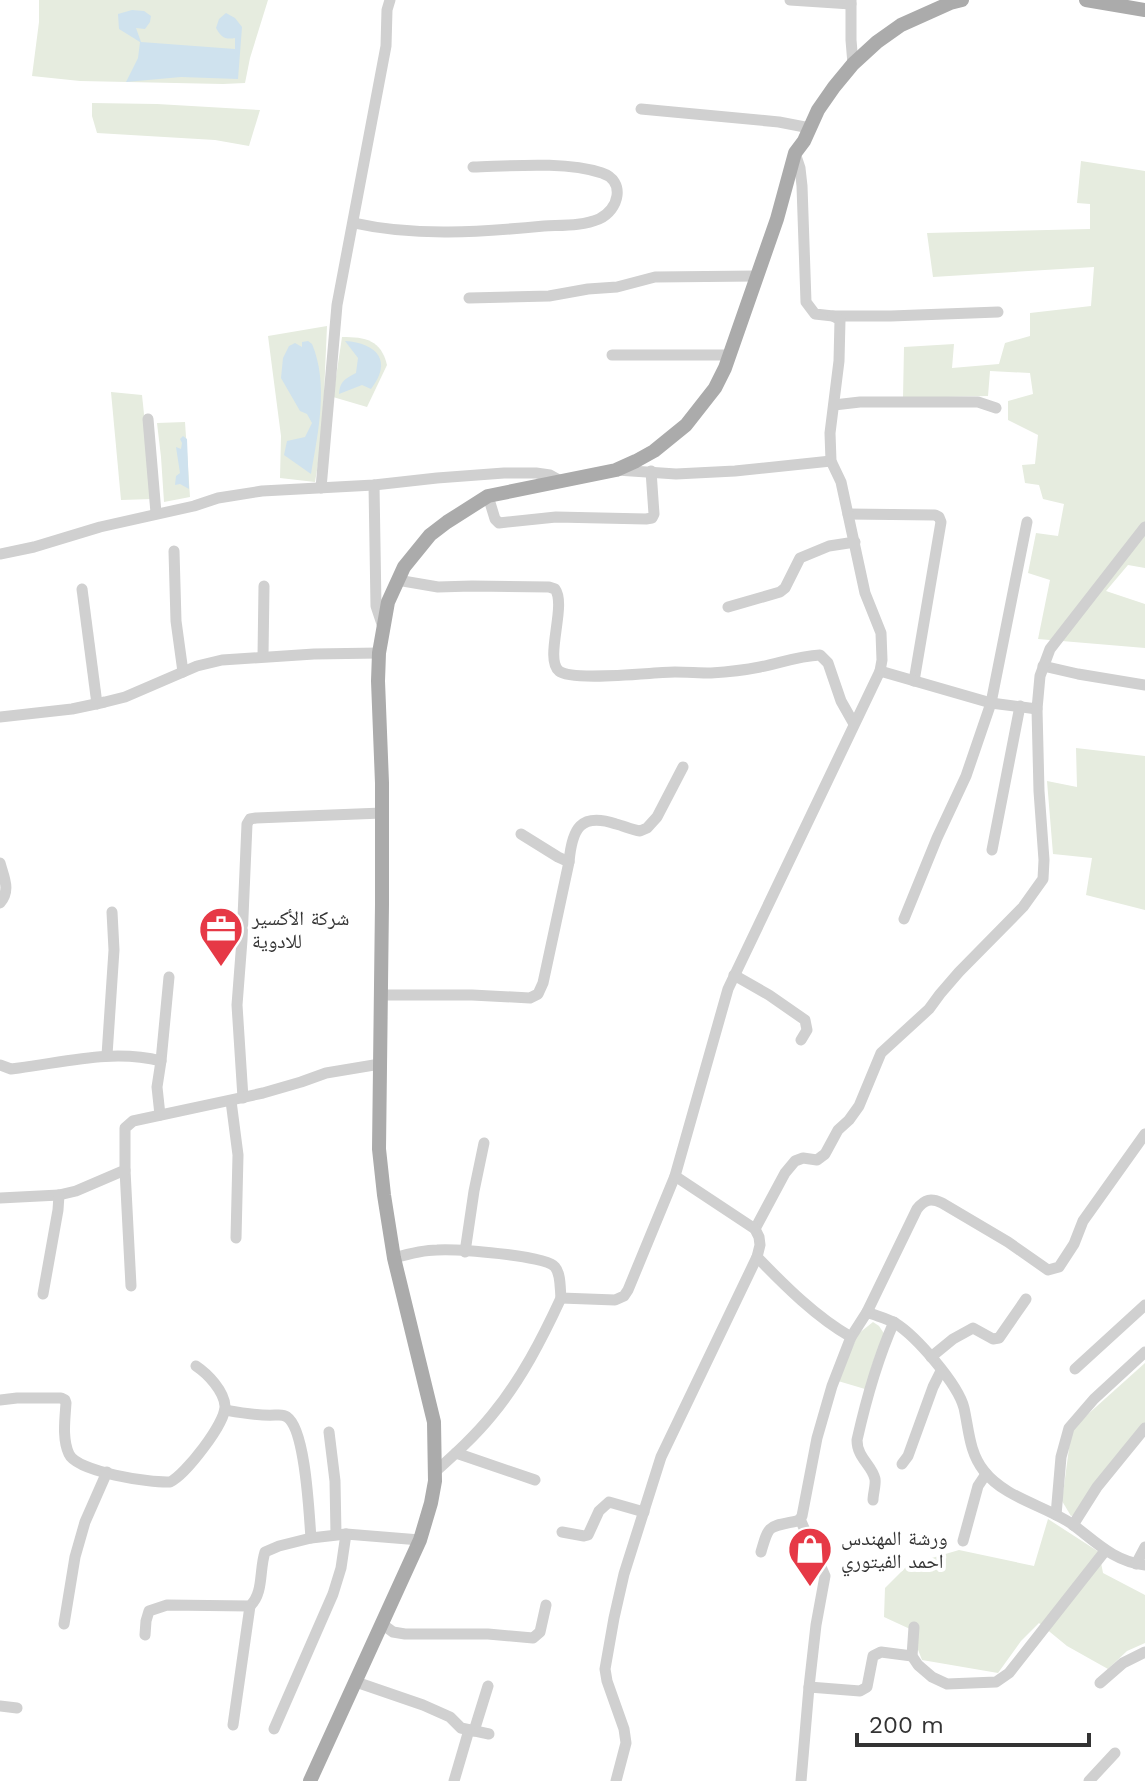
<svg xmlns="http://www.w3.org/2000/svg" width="1145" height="1781" font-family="'Work Sans','Noto Naskh Arabic',sans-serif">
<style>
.green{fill:#e6ecdf}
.water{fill:#cfe2ee}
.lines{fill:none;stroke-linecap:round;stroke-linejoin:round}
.minor{stroke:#d0d0d0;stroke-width:11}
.major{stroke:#ababab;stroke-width:14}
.labels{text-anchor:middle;stroke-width:8;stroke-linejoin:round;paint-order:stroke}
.poi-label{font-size:20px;fill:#333;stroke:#fff;text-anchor:start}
</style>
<rect width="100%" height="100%" fill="#fff"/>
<g class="green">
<path d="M39,0H268L250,58L245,83L223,84L80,81L32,76L39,22Z"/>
<path d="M92,103L157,104L260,110L249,146L215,140L97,133L92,116Z"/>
<path d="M1081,161L1145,171V568L1128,565L1106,591L1145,604V648L1038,639L1050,580L1028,573L1036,533L1058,536L1064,504L1043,499L1039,485L1025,483L1022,465L1035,464L1038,435L1008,420V401L1033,394L1030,373L990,371L988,396L903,398L904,347L954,344L952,368L999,364L1005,343L1030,336V313L1091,306L1094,267L933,277L927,233L1090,229V204L1077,203Z"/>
<path d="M327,326L322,440L315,482L280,478L281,436L268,336Z"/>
<path d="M342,337C366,337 381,340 387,365L367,407L333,397Z"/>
<path d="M111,392L142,395L153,499L121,500Z"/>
<path d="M185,422L190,497L164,502L161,457L157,423Z"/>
<path d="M1076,748L1145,756V910L1086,895L1092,858L1053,854L1047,781L1077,787Z"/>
<path d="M873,1322L879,1326L885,1335L875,1356L865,1389L838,1381L858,1334Z"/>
<path d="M1145,1363V1423L1075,1515L1071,1516L1062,1501L1071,1433L1077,1424Z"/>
<path d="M1048,1519L1099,1552L1103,1573L1145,1595V1643L1127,1651L1108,1669L1067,1646L1039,1623L1021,1641L998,1673L922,1660L910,1629L884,1617L885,1588L908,1565L959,1550L1034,1566Z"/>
</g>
<g class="water">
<path d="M132,10L144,11L151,16L150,22L145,29L136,28L141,42L235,49V38C225,40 221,37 216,28L219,19L226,13L235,18L242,27L238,79L181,77L126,82L138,58L140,42L119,29L118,14Z"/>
<path d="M308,341L312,344C329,384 318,433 311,474L284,455L287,441L305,437L312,423L307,414L300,411L281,378L283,358L289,346L295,343L302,347V342Z"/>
<path d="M345,341C377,343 393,361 371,389L362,385L339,394C340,381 345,379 356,373L358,358Z"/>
<path d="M183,436L187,439L189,489L180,484L175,485L176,476L180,473L176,447L181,449L182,443L180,439Z"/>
</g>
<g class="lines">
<g class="minor">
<path d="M790,0L851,4"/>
<path d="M851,0V40L853,64"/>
<path d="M641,109L779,122L810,128"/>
<path d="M795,153L800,168L802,186L806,302L815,314L833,316H891L998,312"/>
<path d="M354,223C416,237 481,232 544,226C561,225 583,226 599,219C619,210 626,181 602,173C565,161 511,166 473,167"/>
<path d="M469,298L549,296L588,289L617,287L655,277L757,276"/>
<path d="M612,355H730"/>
<path d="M834,405L860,402H978L996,408"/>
<path d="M148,419L156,513"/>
<path d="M617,470L676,474L735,471L831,461"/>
<path d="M374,485L376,606L383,627"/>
<path d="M321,488L337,305L386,46L387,10L390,0"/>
<path d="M488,496L495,519L499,523L556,517L646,519L652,518L654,514L651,471"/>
<path d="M848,514L935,515L939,517L941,522L914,681"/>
<path d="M174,551L176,621L183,672"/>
<path d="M0,554L34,547L100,527L194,506L218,498L262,491L374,485L437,478L504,473H536L550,475L559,480"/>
<path d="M397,580L438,587L472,586L549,587L555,589C567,605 544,659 559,671C572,682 655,672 675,672C687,672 699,673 711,673C727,672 745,670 760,667C780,663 799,656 820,655L828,663L841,701L854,724"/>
<path d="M82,589L97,704"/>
<path d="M728,607L780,592L785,588L800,558L829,546L855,542"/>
<path d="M263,656L264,586"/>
<path d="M1043,666L1078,674L1145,685"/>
<path d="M880,671L991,703L1037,709L1040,676L1050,649L1145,527"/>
<path d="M0,717L72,709L105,702L125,697L197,666L222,660L314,654L379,653"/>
<path d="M992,850L1020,706"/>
<path d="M569,862C572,829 580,812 616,824C624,826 632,830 640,831L647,828L657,817L683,767"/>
<path d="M0,863C4,878 11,890 0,903"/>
<path d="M904,919L937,838L966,776L991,703L1027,522"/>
<path d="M734,975L769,995L805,1020L807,1030L801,1040"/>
<path d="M381,995H472L530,998L538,994L543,983L569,862L558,857L521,834"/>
<path d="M107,1055L114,950L112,912"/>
<path d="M161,1061L169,977"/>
<path d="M0,1065L11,1069L19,1068C66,1062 113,1049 161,1061L157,1087L160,1115"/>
<path d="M243,1098L237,1005L242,940L247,824L250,819L256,818L382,813"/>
<path d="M231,1101L238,1155L236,1238"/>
<path d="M125,1170L131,1286"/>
<path d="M0,1198L59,1195L76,1191L125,1170V1128L133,1121L263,1093L301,1082L326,1073L380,1064"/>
<path d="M755,1229L785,1173L795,1161L803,1158L817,1160L825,1154L838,1130L849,1120L859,1106L881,1053L929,1009L940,994L959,972L1023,907L1043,879L1044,860L1039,791L1037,709"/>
<path d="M465,1252L474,1191L484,1143"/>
<path d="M757,1257C785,1286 816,1317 851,1337L867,1312C876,1316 887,1318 895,1323C916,1336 958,1384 964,1408C969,1430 969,1452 984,1471C1005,1498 1044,1505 1072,1524C1095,1541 1114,1562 1145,1565"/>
<path d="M394,1258C408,1254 423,1250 437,1250C455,1249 546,1255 555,1267C561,1274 560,1289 561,1298L615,1300L624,1296L628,1290L675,1176L728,989L880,671L882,660L881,633L865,593L841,482L831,461L830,433L839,361L840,320L833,316"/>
<path d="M43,1294L58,1210L59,1195"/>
<path d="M867,1312L917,1209C925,1199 931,1198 942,1203L1008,1242L1048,1270L1059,1267L1074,1244L1083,1221L1145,1134"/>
<path d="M931,1357L953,1339L973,1328L993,1339L999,1338L1026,1299"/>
<path d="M1075,1369L1145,1305"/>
<path d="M0,1400L17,1398H61L65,1400L66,1403C65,1419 62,1439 69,1454C77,1472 150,1483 170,1482C185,1475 226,1423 225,1406C224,1391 208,1374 196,1366"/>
<path d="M225,1410C242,1413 258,1416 275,1415C279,1415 283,1414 287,1417C306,1430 309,1515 311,1538L346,1534L420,1540"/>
<path d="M329,1432L335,1481L336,1534"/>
<path d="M456,1453L535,1480"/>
<path d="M902,1464L908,1456L933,1387L941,1371"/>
<path d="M435,1472C455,1454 475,1436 492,1415C521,1380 542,1339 561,1298"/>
<path d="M873,1500C873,1494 876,1485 875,1479C872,1465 857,1458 857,1440C866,1400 877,1360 894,1322"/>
<path d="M1056,1515L1061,1457L1069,1428L1094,1399L1145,1352"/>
<path d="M800,1519L825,1576L816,1625L809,1687"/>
<path d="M1073,1525L1097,1487L1145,1428"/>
<path d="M562,1532L584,1536L588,1535L599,1511L609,1502L644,1512"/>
<path d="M963,1541L978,1486L986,1474"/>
<path d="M761,1552C769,1524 768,1527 797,1521L800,1519L802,1516L817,1438L832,1386L851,1337"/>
<path d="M1136,1564L1145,1547"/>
<path d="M64,1624L75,1557L85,1522L107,1472"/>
<path d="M382,1624L393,1632L405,1634H488L533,1638L540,1632L546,1605"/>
<path d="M914,1627L912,1656L918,1665L932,1677L947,1684L996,1682L1009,1673L1105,1551"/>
<path d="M145,1635L146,1621L149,1611L167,1605L250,1606C264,1593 259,1570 265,1552L279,1546L311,1538"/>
<path d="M356,1682L423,1705L450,1717L461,1728L489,1734"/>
<path d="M1100,1683L1123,1663L1145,1652"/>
<path d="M0,1706L17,1708"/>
<path d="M233,1725L250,1606"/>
<path d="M274,1729L333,1594L341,1568L346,1534"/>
<path d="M474,1731L488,1686"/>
<path d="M454,1781L469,1730"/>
<path d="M616,1781L626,1743L624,1729L607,1681L605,1669L614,1618L624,1574L661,1457L757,1257L760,1245L759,1237L755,1229L675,1176"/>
<path d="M801,1781L809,1687L860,1691L867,1687L873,1656L881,1652L912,1656"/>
<path d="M1089,1781L1115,1753"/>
</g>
<g class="major">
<path d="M1086,0L1145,10"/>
<path d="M310,1781L420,1540L431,1503L435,1481L434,1422L394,1258L384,1195L379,1149L382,904V783L378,681L379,653L388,602L404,567L430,535L447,522L488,496L616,470L636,461L654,451L686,425L715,388L725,368L777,219L795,153L804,141L818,110L834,87L853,64L877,42L901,25L950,3L962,0"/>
</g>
</g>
<defs>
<g id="office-pin" transform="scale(2.3)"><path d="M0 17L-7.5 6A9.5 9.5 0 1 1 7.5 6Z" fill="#e63946" stroke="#fff"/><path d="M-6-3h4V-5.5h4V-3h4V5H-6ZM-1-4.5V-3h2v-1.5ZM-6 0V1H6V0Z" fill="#fff"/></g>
<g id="shop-pin" transform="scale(2.3)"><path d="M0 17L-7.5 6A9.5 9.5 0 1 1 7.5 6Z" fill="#e63946" stroke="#fff"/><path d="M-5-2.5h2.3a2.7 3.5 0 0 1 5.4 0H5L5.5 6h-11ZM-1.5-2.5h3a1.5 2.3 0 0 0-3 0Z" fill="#fff"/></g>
</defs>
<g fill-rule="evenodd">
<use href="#office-pin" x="221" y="929"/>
<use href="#shop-pin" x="810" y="1549"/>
</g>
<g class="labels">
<g class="poi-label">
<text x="252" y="925">شركة الأكسير<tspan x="252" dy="23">للادوية</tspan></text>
<text x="841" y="1545">ورشة المهندس<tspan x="841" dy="23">احمد الفيتوري</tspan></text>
</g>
</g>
<path d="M857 1733v12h232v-12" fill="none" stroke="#333333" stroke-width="4"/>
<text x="869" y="1733" font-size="24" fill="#333333" stroke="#ffffff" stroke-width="6" paint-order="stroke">200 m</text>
</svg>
